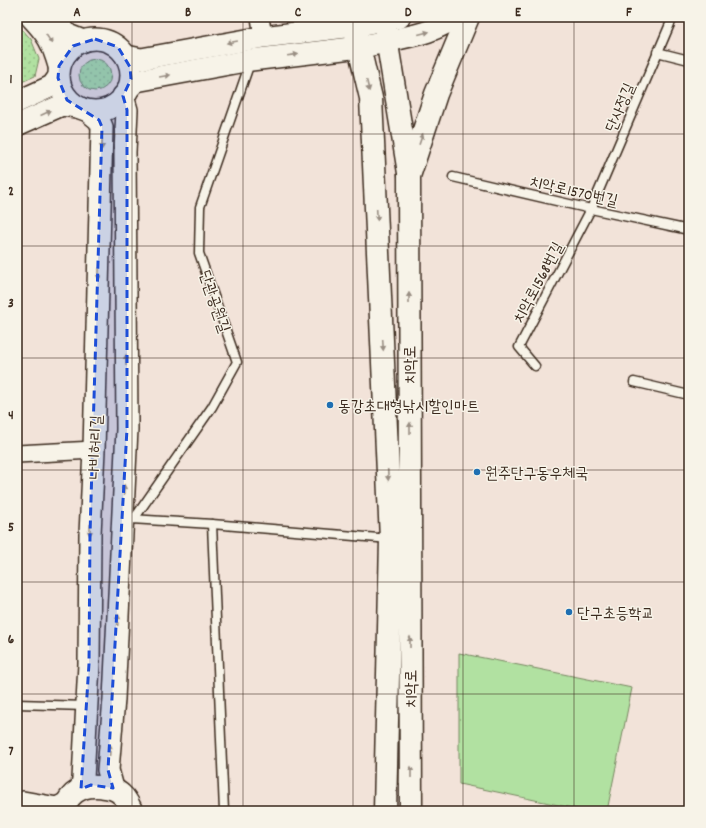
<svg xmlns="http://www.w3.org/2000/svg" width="706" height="828" font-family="Dekko,'Poor Story',sans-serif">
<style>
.grass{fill:url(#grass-dots);stroke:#768660}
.pitch{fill:#b1e1a1;stroke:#768660}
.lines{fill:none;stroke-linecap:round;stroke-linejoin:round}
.service-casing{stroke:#3b2a1e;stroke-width:11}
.minor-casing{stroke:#3b2a1e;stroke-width:20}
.tertiary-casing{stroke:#3b2a1e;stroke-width:24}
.secondary-casing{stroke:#3b2a1e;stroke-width:25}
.service{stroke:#f7f3e8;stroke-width:8}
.minor{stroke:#f7f3e8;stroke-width:17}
.tertiary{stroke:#f7f3e8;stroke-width:21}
.secondary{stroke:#f7f3e8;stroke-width:22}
.oneway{fill:#998e83}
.marked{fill:#1d4ed8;fill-opacity:0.2;stroke:#1d4ed8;stroke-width:3;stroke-dasharray:8 5;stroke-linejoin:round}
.grid{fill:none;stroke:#3b2a1e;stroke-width:1;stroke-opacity:0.55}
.poi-dot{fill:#1f6fb2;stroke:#f7f3e8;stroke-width:1.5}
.labels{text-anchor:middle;stroke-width:3;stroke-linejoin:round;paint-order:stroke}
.street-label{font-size:16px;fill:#3b2a1e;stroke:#f7f3e8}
.poi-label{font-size:16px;fill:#3b2a1e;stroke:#f7f3e8;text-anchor:start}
.neatline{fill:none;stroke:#3b2a1e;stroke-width:1.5}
.grid-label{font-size:13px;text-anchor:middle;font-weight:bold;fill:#3b2a1e}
</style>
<defs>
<pattern id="grass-dots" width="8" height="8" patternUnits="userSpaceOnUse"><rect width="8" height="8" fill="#b1e1a1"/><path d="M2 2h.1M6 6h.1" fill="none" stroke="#99c18a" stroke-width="1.8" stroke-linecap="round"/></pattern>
</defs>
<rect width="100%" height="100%" fill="#f2e3d9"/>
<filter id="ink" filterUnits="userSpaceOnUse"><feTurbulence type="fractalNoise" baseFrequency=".025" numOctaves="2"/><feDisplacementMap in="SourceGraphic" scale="8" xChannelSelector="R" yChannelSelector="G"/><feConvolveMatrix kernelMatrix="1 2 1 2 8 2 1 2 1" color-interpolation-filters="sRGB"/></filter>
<g filter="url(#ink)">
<g class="grass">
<path d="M17,24L31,39L39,59L35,76L17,84Z"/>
<circle cx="95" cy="75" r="16"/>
</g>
<path class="pitch" d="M459,653L632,688L607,811H587L459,784Z"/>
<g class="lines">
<g class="service-casing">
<g id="service">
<path d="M657,52L689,60"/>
<path d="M453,177L591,209L689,230"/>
<path d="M535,366L519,347L591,209L673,17"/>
<path d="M634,382L689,395"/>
<path d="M131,519L212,524L390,539"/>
<path d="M134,519L212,407L237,362L199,253L200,207L250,63"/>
<path d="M212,524L224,811"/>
<path d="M17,704L86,706"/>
</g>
</g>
<g class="minor-casing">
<g id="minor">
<path d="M260,17L263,37"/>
<path d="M17,454L94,450"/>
</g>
</g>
<g class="tertiary-casing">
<g id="tertiary">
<path d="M31,17C48,35 52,42 59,66"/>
<path d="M52,17L68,35L83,41"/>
<path d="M384,23L409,176"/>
<circle cx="95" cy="75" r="36"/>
<path d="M388,41C415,35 433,33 456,17"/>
<path d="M126,56L141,59L263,37L354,26L352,17"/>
<path d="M129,88L136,81L251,60L360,47"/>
<path d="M17,102L52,86L58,78"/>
<path d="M17,125L62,105L77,107"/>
<path d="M113,788L108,770L114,699L127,429L125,152L127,110L123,96"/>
<path d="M81,789L83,779L89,664L90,534L94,450L102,127L99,120L88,111"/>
<path d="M17,803L23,802L57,808L65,804"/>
<path d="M63,811C69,792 83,784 102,787C110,788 116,789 122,795C127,799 129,805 132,811"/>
</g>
</g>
<g class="secondary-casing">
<g id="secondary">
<path d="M360,47L388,41"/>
<path d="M385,811L391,539L371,98L354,26L383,19L399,17"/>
<path d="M411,811L409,176L436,94L468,17"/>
</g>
</g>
<use href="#service" class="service"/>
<use href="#minor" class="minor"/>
<use href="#tertiary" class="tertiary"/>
<use href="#secondary" class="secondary"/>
</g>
<defs><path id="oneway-solid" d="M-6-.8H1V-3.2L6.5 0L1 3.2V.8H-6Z"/></defs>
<g class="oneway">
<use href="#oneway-solid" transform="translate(424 33) rotate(-14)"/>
<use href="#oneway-solid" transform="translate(49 39) rotate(57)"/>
<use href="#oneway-solid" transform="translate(232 42) rotate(170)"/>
<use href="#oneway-solid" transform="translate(293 55) rotate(-7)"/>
<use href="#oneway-solid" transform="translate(165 76) rotate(-10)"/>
<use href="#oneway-solid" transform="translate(368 86) rotate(77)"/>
<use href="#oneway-solid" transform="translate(46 113) rotate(-24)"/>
<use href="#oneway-solid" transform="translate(421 139) rotate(-71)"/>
<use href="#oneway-solid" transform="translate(102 144) rotate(91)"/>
<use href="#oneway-solid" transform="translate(377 215) rotate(87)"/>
<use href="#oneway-solid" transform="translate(99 274) rotate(91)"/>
<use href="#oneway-solid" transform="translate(409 298) rotate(-90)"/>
<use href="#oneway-solid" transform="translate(383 345) rotate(87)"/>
<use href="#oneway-solid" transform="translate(126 360) rotate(-90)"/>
<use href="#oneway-solid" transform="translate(410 428) rotate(-90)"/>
<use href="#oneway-solid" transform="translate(388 475) rotate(87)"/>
<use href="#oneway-solid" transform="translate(124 490) rotate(-87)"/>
<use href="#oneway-solid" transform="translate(90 530) rotate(93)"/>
<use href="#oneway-solid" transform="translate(118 620) rotate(-87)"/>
<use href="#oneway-solid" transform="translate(410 642) rotate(-90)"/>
<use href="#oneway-solid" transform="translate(110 750) rotate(-86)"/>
<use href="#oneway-solid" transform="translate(411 772) rotate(-90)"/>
</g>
</g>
<path class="marked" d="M95,39L118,47L130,67L131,79L123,96L127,110V429L108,770L113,788L91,785L81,789L89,664L90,534L102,127L99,120L67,100L58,78L59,66L73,46Z"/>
<path class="grid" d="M132,17V811M243,17V811M353,17V811M463,17V811M574,17V811M17,134H689M17,246H689M17,358H689M17,470H689M17,582H689M17,694H689"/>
<g class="poi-dot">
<circle cx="330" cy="405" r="4"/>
<circle cx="477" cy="472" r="4"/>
<circle cx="569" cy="612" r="4"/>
</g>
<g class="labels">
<g class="street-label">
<text transform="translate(619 107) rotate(-67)" y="6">단사정길</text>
<text transform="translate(574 190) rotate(13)" y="6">치악로1570번길</text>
<text transform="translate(537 282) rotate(-62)" y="6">치악로1568번길</text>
<text transform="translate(216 301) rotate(71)" y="6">단관공원길</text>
<text transform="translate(409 365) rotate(-90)" y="6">치악로</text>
<text transform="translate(94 447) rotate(-88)" y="6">나비허리길</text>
<text transform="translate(410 689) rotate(-90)" y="6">치악로</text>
</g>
<g class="poi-label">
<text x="338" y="411">동강초대형낚시할인마트</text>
<text x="485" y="478">원주단구동우체국</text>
<text x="577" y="618">단구초등학교</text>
</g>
</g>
<rect width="706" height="828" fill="none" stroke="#f7f3e8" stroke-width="44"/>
<rect x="22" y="22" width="662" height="784" class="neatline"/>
<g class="grid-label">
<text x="77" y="16">A</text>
<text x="188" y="16">B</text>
<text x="298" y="16">C</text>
<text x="408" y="16">D</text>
<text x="518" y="16">E</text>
<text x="629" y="16">F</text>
<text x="11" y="83">1</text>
<text x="11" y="195">2</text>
<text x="11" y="307">3</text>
<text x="11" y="419">4</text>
<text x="11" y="531">5</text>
<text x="11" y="643">6</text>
<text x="11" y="755">7</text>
</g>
</svg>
